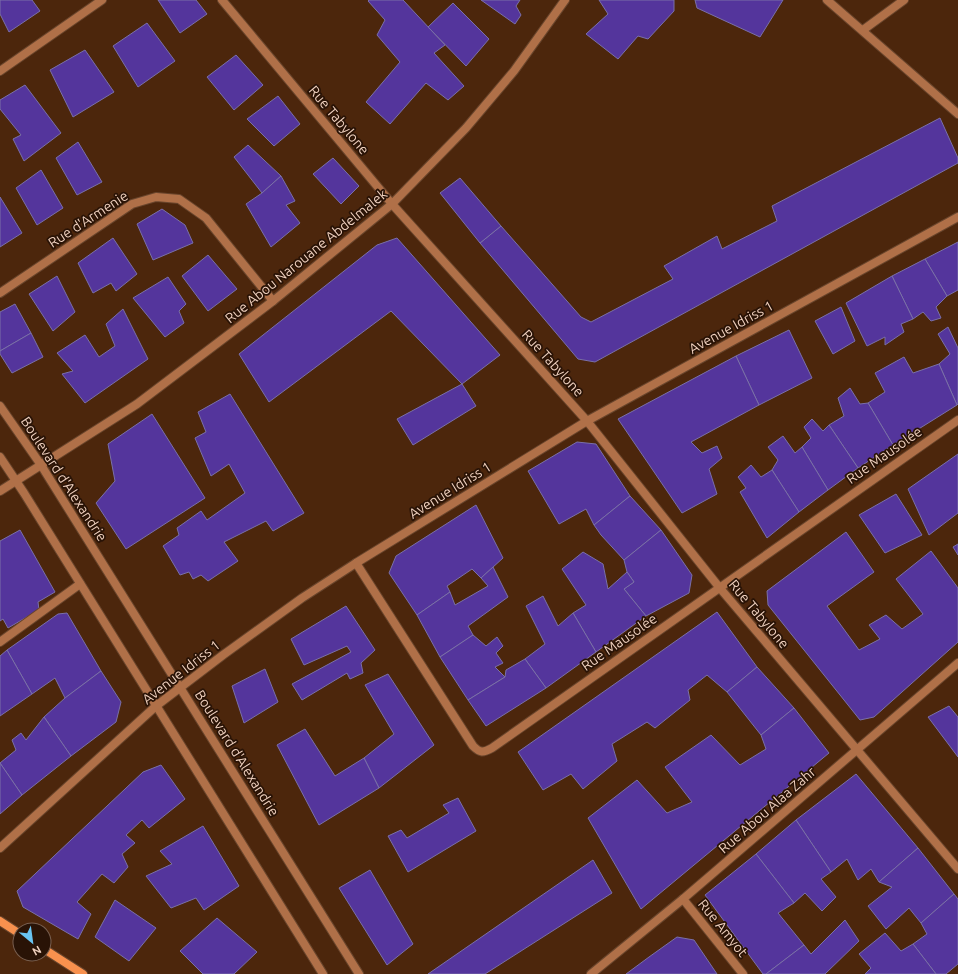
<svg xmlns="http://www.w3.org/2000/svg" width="958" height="974" font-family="Ubuntu,sans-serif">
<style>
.building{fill:#54359c;stroke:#7a70a8}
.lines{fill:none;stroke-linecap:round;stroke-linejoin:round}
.minor-casing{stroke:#69452c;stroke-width:10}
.tertiary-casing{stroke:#69452c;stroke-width:10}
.secondary-casing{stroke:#69452c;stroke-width:10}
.minor{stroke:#b07048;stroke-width:8}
.tertiary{stroke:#b07048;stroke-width:8}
.secondary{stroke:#f8914e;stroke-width:8}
.labels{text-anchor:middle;stroke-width:3.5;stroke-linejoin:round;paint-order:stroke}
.street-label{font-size:14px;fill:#efd0be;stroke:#291306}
</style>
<rect width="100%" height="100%" fill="#4c260c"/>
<g class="building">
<path d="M0,0H32L40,11L9,32L0,14Z"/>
<path d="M158,0H196L207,14L180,33Z"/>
<path d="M369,0H403L445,45L434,53L464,86L448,100L426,83L390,124L366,102L400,62L377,35L385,20L368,1Z"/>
<path d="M481,0H520L516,6L521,15L515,24Z"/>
<path d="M599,0H674V11L648,39L638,36L618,59L586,34L608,14Z"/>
<path d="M695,0H783L760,37L697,8Z"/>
<path d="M453,3L489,39L466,66L428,27Z"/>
<path d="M147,23L175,61L138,87L113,46Z"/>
<path d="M85,50L114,92L73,117L50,70Z"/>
<path d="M236,55L263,85L234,110L207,77Z"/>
<path d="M25,85L61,133L24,161L13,139L21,135L0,109V100Z"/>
<path d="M278,96L300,124L274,146L247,119Z"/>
<path d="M940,118L958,158V163L595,362L578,359L480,243L501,226L581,317L591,322L673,279L664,266L717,236L722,249L777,221L772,206Z"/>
<path d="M78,142L102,182L77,195L56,158Z"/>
<path d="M248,145L281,176L262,193L234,157Z"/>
<path d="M333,158L359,186L341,204L313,174Z"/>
<path d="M41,170L63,208L37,225L16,188Z"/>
<path d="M281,176L295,201L286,205L300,223L271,247L246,204L262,193Z"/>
<path d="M460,178L501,226L480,243L440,193Z"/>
<path d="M0,197L22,233L0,247Z"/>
<path d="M162,209L185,225L193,243L153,260L137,224Z"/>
<path d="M113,238L137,274L116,291L111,283L93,293L78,263Z"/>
<path d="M397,238L500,355L462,384L391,311L269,402L239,354L377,245Z"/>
<path d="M958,242V290L947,296L925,259Z"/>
<path d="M208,255L237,289L208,311L182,276Z"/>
<path d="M925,259L947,296L936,307L941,318L931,321L923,312L913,319L892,276Z"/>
<path d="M57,276L75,312L53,331L29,294Z"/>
<path d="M892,276L913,319L901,324L904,332L885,345V337L867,346L846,303Z"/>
<path d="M168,277L186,304L179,311L184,323L165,337L133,298Z"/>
<path d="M15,304L31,333L0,351V312Z"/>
<path d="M841,307L855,341L833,354L815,321Z"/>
<path d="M123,309L148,359L85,403L62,374L73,371L57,353L85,335L99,357L115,346L106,324Z"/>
<path d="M948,327L958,348V404L957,405L939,364L950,354L938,334Z"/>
<path d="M789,330L812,378L759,405L736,356Z"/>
<path d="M31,333L43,357L12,373L0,354V351Z"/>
<path d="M736,356L759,405L691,442L702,453L717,446L722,458L709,469L717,494L682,513L618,419Z"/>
<path d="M904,357L913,373L939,364L957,405L893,445L868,403L885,392L875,373Z"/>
<path d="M462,384L476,406L413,445L397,419Z"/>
<path d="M850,388L860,404L868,403L893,445L858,468L829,425L844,416L838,398Z"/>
<path d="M230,394L304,513L273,531L266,521L224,542L238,561L208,581L201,575L193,579L189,572L180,575L163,546L179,535L177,528L201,511L207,520L245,493L229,464L211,476L195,438L206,432L198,412Z"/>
<path d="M152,414L205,498L126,549L96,503L115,481L108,444Z"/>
<path d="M812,419L823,431L829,425L858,468L828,490L802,447L811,438L804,427Z"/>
<path d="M783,436L795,453L802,447L828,490L799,512L772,470L778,460L768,447Z"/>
<path d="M577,442L596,444L630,496L594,525L586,509L559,524L528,471Z"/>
<path d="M958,454V513L929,535L908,489Z"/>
<path d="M751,465L761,477L772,470L799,512L767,538L740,492L746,488L738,477Z"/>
<path d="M896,494L922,535L885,553L859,515Z"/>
<path d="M630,496L661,530L624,560L601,535L594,525Z"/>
<path d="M476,505L503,558L481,578L472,569L447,586L450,592L417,615L389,573L396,556Z"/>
<path d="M20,530L55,592L38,602L39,610L8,628L3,619L0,621V541Z"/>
<path d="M661,530L692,575L689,593L646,616L624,589L634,582L627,572L624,560Z"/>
<path d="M846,532L874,572L827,606L859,650L880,639L869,625L886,615L902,629L923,614L896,579L931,551L958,588V642L874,717L860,720L768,605L767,591Z"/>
<path d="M958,544V555L953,547Z"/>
<path d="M583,552L603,564L608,589L627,572L634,582L624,589L646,616L596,652L573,613L586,605L562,569Z"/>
<path d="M493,567L508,597L468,626L473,635L440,657L417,615L450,592L455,605L488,586L481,578Z"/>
<path d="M543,596L558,626L573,613L596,652L546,688L525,659L545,644L526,606Z"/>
<path d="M346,606L375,650L361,663L363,673L350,679L347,673L302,700L292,684L351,652L347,646L304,665L291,639Z"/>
<path d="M717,612L757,667L727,692L707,675L688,690L690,700L655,728L647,722L612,744L617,761L583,789L571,774L543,790L518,752Z"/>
<path d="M67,613L101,671L65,698L55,678L32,694L7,650L58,614Z"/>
<path d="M473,635L486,646L497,637L503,646L496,653L503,663L495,667L505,677L468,700L440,657Z"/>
<path d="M7,650L32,694L0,716V656Z"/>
<path d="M525,659L546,688L486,726L468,700L505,677L506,670Z"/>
<path d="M757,667L794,708L761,735L727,692Z"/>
<path d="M265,669L278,702L244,723L232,686Z"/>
<path d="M101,671L121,702L116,722L71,756L44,717L65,698Z"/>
<path d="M388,674L434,745L379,788L364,758L394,734L365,685Z"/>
<path d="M949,706L958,717V757L928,717Z"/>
<path d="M794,708L829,753L641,909L588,818L637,780L667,813L692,802L665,767L711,735L740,765L766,749L761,735Z"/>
<path d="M44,717L71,756L22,795L0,763L16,750L12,740L21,733L26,740Z"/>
<path d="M305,729L335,776L364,758L379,788L319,825L277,745Z"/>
<path d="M0,763L22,795L0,814Z"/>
<path d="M161,765L185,799L149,828L142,820L126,835L135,843L122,854L128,867L114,883L102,874L77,902L91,914L78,939L23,907L17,891L143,772Z"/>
<path d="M856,774L918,848L879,882L871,869L858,880L847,859L831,872L796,820Z"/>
<path d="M458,798L476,831L408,872L388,836L401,830L407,838L449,813L443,805Z"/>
<path d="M796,820L831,872L821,879L836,897L822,911L805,893L794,903L756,854Z"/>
<path d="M203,826L239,886L204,910L196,898L171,908L146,876L172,864L160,851Z"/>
<path d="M918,848L954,894L921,923L909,908L886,929L868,906L892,887L879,882Z"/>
<path d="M756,854L794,903L778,913L804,945L766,974H763L705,895Z"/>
<path d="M593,860L612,893L485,974H428Z"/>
<path d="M370,870L413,944L387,965L339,888Z"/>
<path d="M954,894L958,899V964L946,974H936L913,944L927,934L921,923Z"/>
<path d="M115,900L156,928L129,961L95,937Z"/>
<path d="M217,918L257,952L234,974H203L180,951Z"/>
<path d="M845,920L859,941L825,974H766L804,945L811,954Z"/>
<path d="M885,933L901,951L913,944L936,974H865L871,968L859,954Z"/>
<path d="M677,937L694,940L717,974H626L649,957Z"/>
</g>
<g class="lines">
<g class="minor-casing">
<g id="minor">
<path d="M222,0L392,204L587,421L719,587L958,869"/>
<path d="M827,0L958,114"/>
<path d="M863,30L904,0"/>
<path d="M0,71L102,0"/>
<path d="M0,293L132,204L156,197L179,199L206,218L273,301"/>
<path d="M0,491L137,404L273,301L392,204L466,128L514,71L565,0"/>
<path d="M356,563L473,746C480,753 483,753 492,748L958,420"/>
<path d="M0,642L80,584"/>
<path d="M683,899L743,974"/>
<path d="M591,974L683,899L958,663"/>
</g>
</g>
<g class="tertiary-casing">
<g id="tertiary">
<path d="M0,406L41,465L359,974"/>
<path d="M0,457L24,493L323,974"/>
<path d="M0,848L156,706L223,655L302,598L356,563L587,421L958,217"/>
</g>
</g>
<g class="secondary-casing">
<g id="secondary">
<path d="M0,921L20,934"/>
<path d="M44,949L83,974"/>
</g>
</g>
<use href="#minor" class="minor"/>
<use href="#tertiary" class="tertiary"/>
<use href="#secondary" class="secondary"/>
</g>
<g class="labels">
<g class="street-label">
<text transform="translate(339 120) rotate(50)" y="5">Rue Tabylone</text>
<text transform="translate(88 219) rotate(-33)" y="5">Rue d'Armenie</text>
<text transform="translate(306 256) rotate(-39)" y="5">Rue Abou Narouane Abdelmalek</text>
<text transform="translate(731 327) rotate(-29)" y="5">Avenue Idriss 1</text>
<text transform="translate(553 363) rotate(48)" y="5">Rue Tabylone</text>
<text transform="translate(884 455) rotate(-35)" y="5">Rue Mausolée</text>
<text transform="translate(64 479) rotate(57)" y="5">Boulevard d'Alexandrie</text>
<text transform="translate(450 490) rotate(-32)" y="5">Avenue Idriss 1</text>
<text transform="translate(759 614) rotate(50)" y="5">Rue Tabylone</text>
<text transform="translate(619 642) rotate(-35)" y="5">Rue Mausolée</text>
<text transform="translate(181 672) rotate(-38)" y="5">Avenue Idriss 1</text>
<text transform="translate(237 753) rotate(58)" y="5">Boulevard d'Alexandrie</text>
<text transform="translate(767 810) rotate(-41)" y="5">Rue Abou Alaa Zahr</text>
<text transform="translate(723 928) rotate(51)" y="5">Rue Amyot</text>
</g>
</g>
<g transform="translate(32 942) rotate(151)"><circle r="19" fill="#291306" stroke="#785f50"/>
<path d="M0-3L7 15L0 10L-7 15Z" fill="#69c4f1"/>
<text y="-6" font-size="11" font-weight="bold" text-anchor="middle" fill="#efd0be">N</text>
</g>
</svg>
